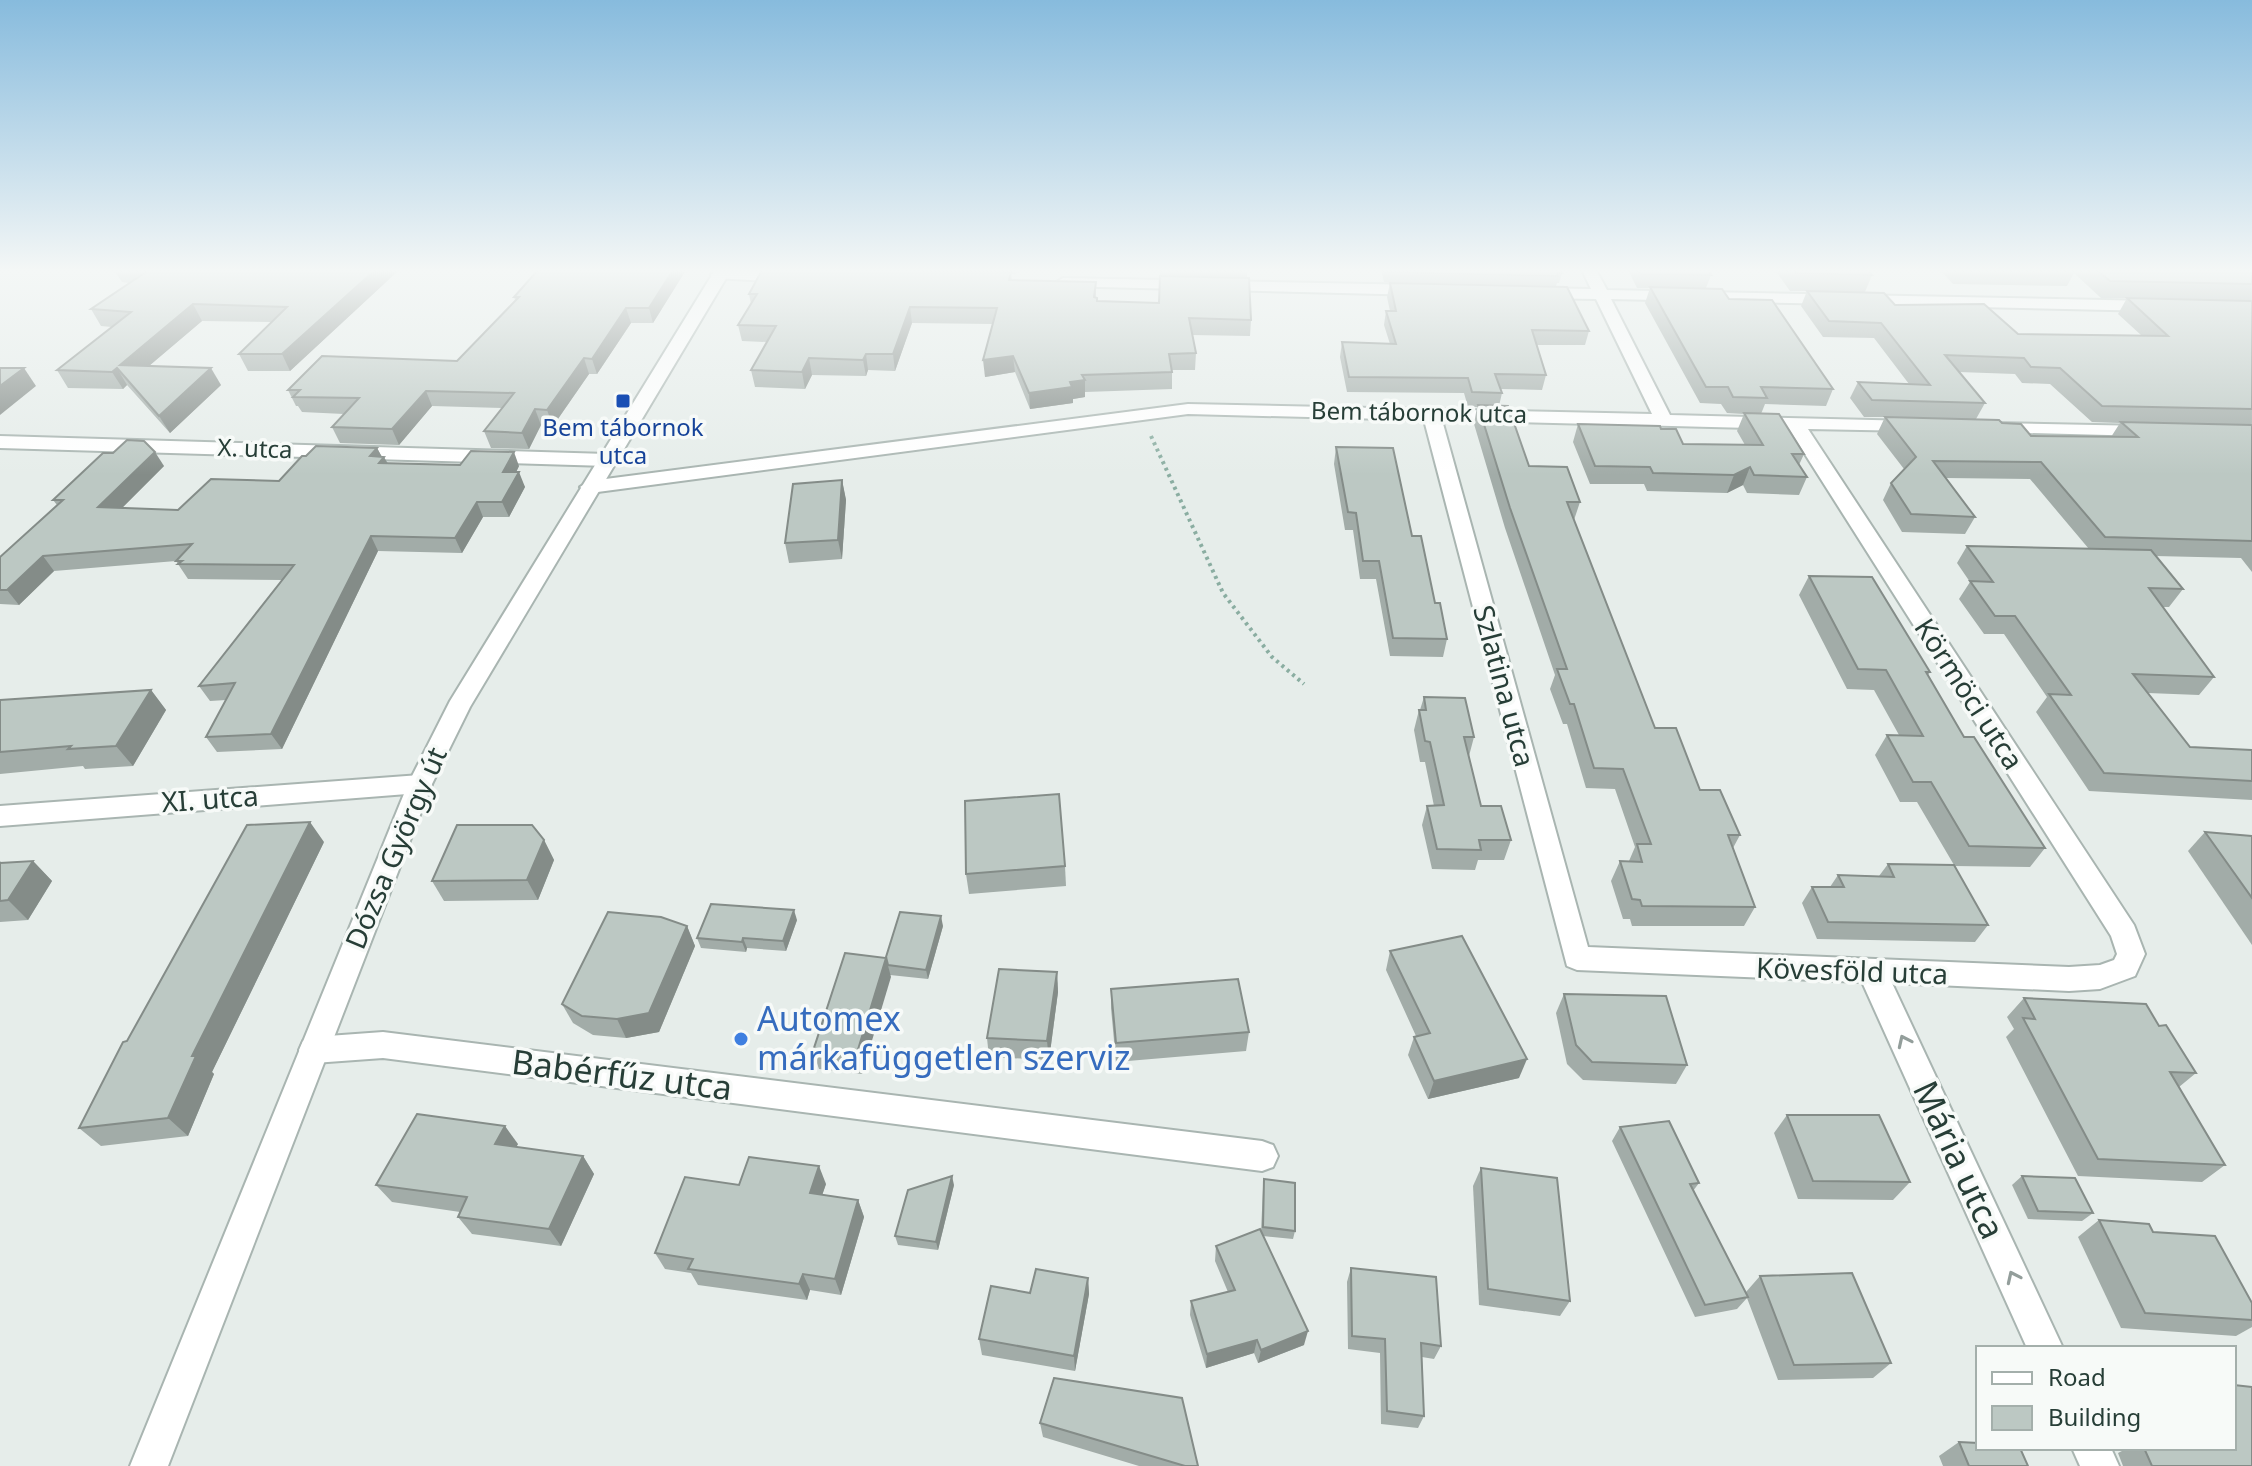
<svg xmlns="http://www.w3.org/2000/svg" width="2252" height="1466" font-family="'Noto Sans',sans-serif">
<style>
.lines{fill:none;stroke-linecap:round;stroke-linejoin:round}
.minor-casing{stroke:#a9b5b1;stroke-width:4}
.tertiary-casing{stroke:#a9b5b1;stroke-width:4}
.path{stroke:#8aada1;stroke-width:4;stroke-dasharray:3 4;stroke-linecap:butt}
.minor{fill:#fff;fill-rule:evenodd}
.tertiary{fill:#fff;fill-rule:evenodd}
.wall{fill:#a2aca8;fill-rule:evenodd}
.shaded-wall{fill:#848c88}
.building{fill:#bcc8c3;stroke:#848c88;stroke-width:2}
.oneway{stroke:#939e9b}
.transit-dot{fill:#1a4fb4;stroke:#f7faf8;stroke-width:3}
.shop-dot{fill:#3f7fe0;stroke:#f7faf8;stroke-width:3}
.labels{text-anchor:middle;stroke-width:7;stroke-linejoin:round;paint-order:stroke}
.far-street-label{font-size:24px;fill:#273e37;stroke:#f7faf8}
.far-transit-label{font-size:24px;fill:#164399;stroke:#f7faf8}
.street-label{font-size:28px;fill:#273e37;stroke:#f7faf8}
.near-shop-label{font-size:34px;fill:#366cbe;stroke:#f7faf8;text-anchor:start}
.near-street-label{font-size:34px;fill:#273e37;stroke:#f7faf8}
</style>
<rect width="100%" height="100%" fill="#e6edea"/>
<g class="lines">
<g class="minor-casing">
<g id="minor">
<path d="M719,270L790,272L798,277L790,282L714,278L711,275Z"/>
<path d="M1582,270H1596L1607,290L2154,301L2162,306L2154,311L1611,299L1670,415L1914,421L1923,426L1914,431L1808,429L2134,925L2145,954L2135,976L2100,989L2069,991L1892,983L2063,1348H2027L1862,982L1577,970L1567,966L1424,420L1188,414L590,493L580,487L590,481L1188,404L1652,414L1596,299L1539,298L1531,293L1539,288L1591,289ZM1442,420L1789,429L2111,936L2117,954L2114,960L2100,965L2069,967L1588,947Z"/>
<path d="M1063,278L1422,285L1430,290L1422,295L1058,286L1055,283Z"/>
<path d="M1994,423L2146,426L2155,431L2146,436L1988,432L1985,428L1988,424Z"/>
<path d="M0,436L607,454L616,460L607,466L0,448Z"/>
<path d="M420,775L429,778L432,784L429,790L420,793L0,826V806Z"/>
<path d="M383,1032L1262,1141L1273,1145L1278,1156L1273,1167L1262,1171L383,1058L314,1063L303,1059L299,1050L303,1041L314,1037Z"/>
<path d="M2072,1448H2111L2119,1466H2080Z"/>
</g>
</g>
<g class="tertiary-casing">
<path id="tertiary" d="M715,270H731L470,707L432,784L168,1466H130L408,784L450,701Z"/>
</g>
<path class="path" d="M1151,436L1223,593L1272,657L1304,684"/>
<use href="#minor" class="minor"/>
<use href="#tertiary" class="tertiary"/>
</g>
<g class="wall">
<path d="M92,270H411H399L290,371H248L239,354L271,322L202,321L149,366L221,385L170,433L127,385L123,389L68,388L57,370L112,327L101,326L91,309L129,283L122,282L114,270Z"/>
<path d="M686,270L653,323H631L597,374H589L553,426L541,425L529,449L491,448L484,431L502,408L432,406L399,445L340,443L332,427L344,414L302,412L298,406H296L288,390L457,361L515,300L514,297Z"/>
<path d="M762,270H1018L1016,274H1011L1012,280L1096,282V298L1097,301L1159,303L1160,270H1247V278L1251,320L1250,336L1192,335L1196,353L1195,370H1172V389L1085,392V397L1073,399V403L1030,409L1015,372L985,377L993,324L912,323L895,371L868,370L866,376L812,375L805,389L755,387L751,370L767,342L742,341L738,325L751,304L749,294Z"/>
<path d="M1381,270H1561L1562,273L1559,283H1557L1556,286L1384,282Z"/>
<path d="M1628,270H1707L1711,275L1706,288L1729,299L1833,389L1826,406L1765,404L1761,414L1804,454L1799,465L1807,477L1799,495L1747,493L1743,485L1727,493L1647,491L1644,484H1590L1573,442L1578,424L1661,429L1683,444L1745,445L1737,431L1744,414L1727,413L1721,404L1700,403L1645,303L1650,288H1637Z"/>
<path d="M1775,270H1868L1872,275L1865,292L1895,305L2018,334L2141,335L2118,314L2127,298H2101L2074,273L2067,286L1953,284L1940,270H2252V572L2241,558L2155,556L2183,589L2169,607H2162L2214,677L2199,695L2148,693L2190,747L2252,750V800L2089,791L2036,712L2047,697L2004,634H1984L1959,599L1970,582L1957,563L1967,546L2089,549L2030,479L1946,478L1975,517L1965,534L1902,532L1883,500L1891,483L1904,469L1877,434L1885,417H1864L1850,398L1858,382L1909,384L1874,338L1823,337L1801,306L1807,291H1790ZM1959,372L2015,374L2022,383L2050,384L2092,422L2120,423L2111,437L2031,436L2002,423L1976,419L1985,403Z"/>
<path d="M1390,283L1589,331L1585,345H1537L1546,375L1542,390L1501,389L1502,393L1499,406L1529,466L1580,502L1574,520L1655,728L1700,790L1740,835L1733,848L1755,907L1744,926H1632L1630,919H1623L1611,881L1620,861H1629L1635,847L1615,789L1586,788L1567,724H1563L1550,689L1555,675L1505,528L1474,424L1477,407H1468L1464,393L1347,392L1340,357L1342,342L1390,344L1384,325L1386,311H1390L1387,297Z"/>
<path d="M1336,447L1412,536L1447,639L1443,657L1390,656L1376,579H1360L1353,530H1345L1334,464Z"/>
<path d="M377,448L382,457L388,463L519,466L516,472L525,487L509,517H483L462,553L378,551L282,749L217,752L206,737L226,700L210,701L199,686L283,580L188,579L176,561L54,571L19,605L0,604V557L57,505L53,500L113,453L164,466L122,508L178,510L279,481Z"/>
<path d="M842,480L846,500L842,559L789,563L785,543Z"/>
<path d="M1809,576L1930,672L1928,675L1964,737L2045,848L2030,867L1954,866L1988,925L1975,942L1817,939L1802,903L1812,887H1830L1838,875L1879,876L1888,864L1954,865L1917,802H1900L1875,755L1887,735H1899L1874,690L1847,689L1799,595Z"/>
<path d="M151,690L166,710L133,766L85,769L83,766L0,774V700Z"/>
<path d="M1424,697L1474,737L1469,756L1481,806L1511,840L1504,860H1478L1475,870L1432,869L1422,825L1427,806H1434L1425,762H1420L1414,730L1419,710H1420Z"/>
<path d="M2205,832L2252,836V945L2188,851Z"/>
<path d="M544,840L554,860L538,900L444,901L432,881Z"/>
<path d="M324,842L212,1072L214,1074L188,1136L101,1146L79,1128L127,1041Z"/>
<path d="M0,861L2,863L33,861L52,881L28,920L0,922Z"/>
<path d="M1065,866L1066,886L969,894L966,874Z"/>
<path d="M797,920L786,951L747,948L746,952L701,948L697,938Z"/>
<path d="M687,926L695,946L659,1032L626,1038L593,1035L573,1023L562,1004Z"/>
<path d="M943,926L928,979L890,975L862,1074L819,1069L813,1051L886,958Z"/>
<path d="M1390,951L1519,1078L1428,1099L1408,1055L1414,1037L1416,1036L1386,970Z"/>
<path d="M1057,972L1058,992L1049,1060L989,1057L987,1038Z"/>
<path d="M1111,989L1249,1032L1246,1051L1116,1062L1111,1008Z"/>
<path d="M1564,994L1687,1065L1676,1084L1583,1080L1567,1064L1556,1013Z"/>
<path d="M2024,998L2159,1026L2196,1073L2179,1087L2225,1165L2202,1182L2078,1176L2006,1037L2014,1029L2007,1017Z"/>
<path d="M1787,1115L1910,1182L1893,1200L1798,1199L1774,1133Z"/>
<path d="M1620,1127L1699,1183L1693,1191L1746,1292L1760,1276L1891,1363L1873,1378L1778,1380L1747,1298L1737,1309L1695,1317L1612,1141Z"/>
<path d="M518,1144L516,1147L583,1156L594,1174L561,1246L472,1234L458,1217L460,1212L392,1202L376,1185Z"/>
<path d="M1481,1168L1570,1301L1560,1316L1479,1305L1473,1186Z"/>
<path d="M2022,1176L2093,1213L2082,1221L2028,1219L2012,1185Z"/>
<path d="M1264,1179L1295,1231L1293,1239L1263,1236L1304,1345L1258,1363L1254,1353L1206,1368L1190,1315L1191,1301L1228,1292L1215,1261L1216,1246L1261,1232L1263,1188Z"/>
<path d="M826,1184L822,1195L858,1200L864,1217L841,1295L810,1290L807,1300L698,1285L691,1273L665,1269L655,1253L739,1185Z"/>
<path d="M954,1185L938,1250L898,1245L895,1236Z"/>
<path d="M2099,1220L2153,1232L2252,1303V1327L2236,1336L2121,1328L2078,1237Z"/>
<path d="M1351,1268L1441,1346L1434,1359L1422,1357L1424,1416L1418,1428L1381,1424L1380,1353L1348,1349L1347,1282Z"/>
<path d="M1088,1278L1089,1294L1075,1371L982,1355L979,1339L1030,1293Z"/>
<path d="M1040,1423L1198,1466H1139L1043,1437Z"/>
<path d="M1959,1442L2028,1466H1943L1939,1456Z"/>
<path d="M2128,1448H2234L2252,1466H2123L2118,1453Z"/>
</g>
<g class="shaded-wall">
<path d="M375,270H399L290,371L282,354Z"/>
<path d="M673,270H686L653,323L649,308Z"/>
<path d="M193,304L202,321L130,382L120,365Z"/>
<path d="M910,307L912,323L895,371L893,354Z"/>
<path d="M626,308L631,323L597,374L592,359Z"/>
<path d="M866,354L868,370L866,376L863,360Z"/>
<path d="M1013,356L1015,372L985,377L983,360Z"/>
<path d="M584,358L589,374L553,426L547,410Z"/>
<path d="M809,358L812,375L805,389L802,372Z"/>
<path d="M24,368L36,386L0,415V386Z"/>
<path d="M117,368L127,385L123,389L112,372Z"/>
<path d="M211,368L221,385L170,433L159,416Z"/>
<path d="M1085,380V397L1073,399V403L1030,409L1029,393L1070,382Z"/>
<path d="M426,391L432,406L399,445L392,429Z"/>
<path d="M535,409L541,425L529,449L522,433Z"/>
<path d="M377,448L383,459L384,457L392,471L370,456Z"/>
<path d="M155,452L164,466L108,522L98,507Z"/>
<path d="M514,452L519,466L509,487L503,472Z"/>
<path d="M1750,467L1743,485L1727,493L1734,475Z"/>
<path d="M519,472L525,487L509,517L502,502Z"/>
<path d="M842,480L846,500L842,559L838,540Z"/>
<path d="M477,502L483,517L462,553L455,538Z"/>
<path d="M371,536L378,551L282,749L271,734Z"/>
<path d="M43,556L54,571L19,605L7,590Z"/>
<path d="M151,690L166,710L133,766L116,746Z"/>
<path d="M310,822L324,842L212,1072L214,1074L188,1136L168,1118L192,1056Z"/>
<path d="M544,840L554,860L538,900L527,880Z"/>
<path d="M33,861L52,881L28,920L8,900Z"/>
<path d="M794,910L797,920L786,951L783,941Z"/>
<path d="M941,916L943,926L928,979L926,970Z"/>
<path d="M687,926L695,946L659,1032L626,1038L617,1019Z"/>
<path d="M743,938L747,948L746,952L742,942Z"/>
<path d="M886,958L891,977L862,1074L856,1056Z"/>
<path d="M1057,972L1058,992L1049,1060L1047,1041Z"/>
<path d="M1527,1059L1519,1078L1428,1099L1434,1081Z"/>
<path d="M505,1126L518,1144L508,1162L495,1144Z"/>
<path d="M583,1156L594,1174L561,1246L549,1229Z"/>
<path d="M819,1166L826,1184L817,1210L810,1193Z"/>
<path d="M952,1176L954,1185L938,1250L936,1242Z"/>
<path d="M858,1200L864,1217L841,1295L835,1279Z"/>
<path d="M803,1274L810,1290L807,1300L799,1284Z"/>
<path d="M1088,1278L1089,1294L1075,1371L1074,1356Z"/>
<path d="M1308,1331L1304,1345L1258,1363L1261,1350Z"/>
<path d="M1257,1340L1254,1353L1206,1368L1207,1354Z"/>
</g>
<g class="building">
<path d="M149,270H375L282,354H239L287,307L193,304L120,365L211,368L159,416L117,368L112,372L57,370L131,312L91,309Z"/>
<path d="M538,270H673L649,308H626L592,359L584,358L547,410L535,409L522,433L484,431L514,393L426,391L392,429L332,427L359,398L293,397L300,390H288L322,356L457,361L519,297H514Z"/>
<path d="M762,270H898L1011,272L1009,280L1096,282L1094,297L1097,298V301L1159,303L1160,276L1249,278L1251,320L1189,318L1196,353L1169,354L1172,372L1082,375L1085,380L1070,382L1072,387L1029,393L1013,356L983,360L997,308L910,307L893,354H866L863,360L809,358L802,372L751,370L776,326L738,325L757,294H749Z"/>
<path d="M1385,270H1561L1562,273H1557L1558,276L1386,272Z"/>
<path d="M1639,270H1707L1711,275L1641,274Z"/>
<path d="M1794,270H1868L1872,275L1796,273Z"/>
<path d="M2097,270H2252V284L2110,281Z"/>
<path d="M1390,283L1567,287L1589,331L1532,330L1546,375L1495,374L1502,393L1472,392L1468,378L1349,377L1342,342L1396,344L1386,311H1396Z"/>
<path d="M1650,287L1722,289L1729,299L1772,300L1833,389L1761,387L1767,398L1733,397L1728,387H1706Z"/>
<path d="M1807,291L1884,293L1895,305L1984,304L2018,334L2168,336L2127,298L2252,301V409L2102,406L2060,368L2031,367L2024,358L1945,355L1985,403L1872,400L1858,382L1930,385L1881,323L1829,321Z"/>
<path d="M0,368H24L0,386Z"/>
<path d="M1478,405L1508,406L1529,466L1567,467L1580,502H1567L1655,728H1676L1700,790H1720L1740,835H1728L1755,907L1642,906L1640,900L1632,899L1620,861L1642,862L1637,844H1651L1623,769L1594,768L1574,704H1570L1557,669H1567L1510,508Z"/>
<path d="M1744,413L1779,414L1804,454H1792L1807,477L1754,475L1750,467L1734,475L1653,473L1650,467L1595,466L1578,424L1660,426L1661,429H1676L1683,444L1763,445Z"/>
<path d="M1885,417L1999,420L2002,423L2021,424L2031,436L2138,437L2121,422L2252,425V541L2105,537L2041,462L1933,461L1975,517L1911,514L1891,483L1916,457Z"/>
<path d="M127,440L144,441L155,452L98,507L178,510L211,479L279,481L302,456H306L316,446L377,448L370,456L384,457L379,463L460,465L471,451L514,452L503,472H519L502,502H477L455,538L371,536L271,734L206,737L235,683L199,686L294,565L178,564L182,561H176L192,544L43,556L7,590H0V557L63,500H53L103,453H113Z"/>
<path d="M1336,447L1393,448L1412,536H1421L1435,603H1440L1447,639L1393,638L1379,561H1363L1356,513L1348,512Z"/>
<path d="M842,480L838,540L785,543L793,484Z"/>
<path d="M1967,546L2151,550L2183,589L2149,588L2214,677L2133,674L2190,747L2252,750V781L2104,773L2049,694L2071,695L2015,616H1995L1970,581L1993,582Z"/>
<path d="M1809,576L1872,577L1930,672H1926L1964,737H1974L2045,848L1969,846L1931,782H1913L1887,735L1923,736L1886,670L1858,669Z"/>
<path d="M151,690L116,746L68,749L71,746L0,752V700Z"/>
<path d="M1424,697L1465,698L1474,737H1464L1481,806H1501L1511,840H1479L1481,850L1437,849L1427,806L1444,805L1430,742L1425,741L1419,710H1426Z"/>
<path d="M1059,794L1065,866L966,874L965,801Z"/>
<path d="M310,822L192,1056H196L168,1118L79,1128L123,1042L127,1041L247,825Z"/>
<path d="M457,825H532L544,840L527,880L432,881Z"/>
<path d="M2205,832L2252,836V898Z"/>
<path d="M33,861L8,900L0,901V863Z"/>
<path d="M1888,864L1954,865L1988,925L1828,922L1812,887H1844L1838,875L1894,877Z"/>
<path d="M711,904L794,910L783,941L743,938L742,942L697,938Z"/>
<path d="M608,912L661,917L687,926L649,1013L617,1019L582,1016L562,1004Z"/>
<path d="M900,912L941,916L926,970L888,965L886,957Z"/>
<path d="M1462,936L1527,1059L1434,1081L1414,1037L1430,1033L1390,951Z"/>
<path d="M845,953L886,958L856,1056L813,1051Z"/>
<path d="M999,969L1057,972L1047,1041L987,1038Z"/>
<path d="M1238,979L1249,1032L1116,1043L1111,989Z"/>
<path d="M1564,994L1666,996L1687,1065L1592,1062L1576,1045Z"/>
<path d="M2024,998L2146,1004L2159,1026L2166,1025L2196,1073L2170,1072L2225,1165L2098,1159L2023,1018L2035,1019Z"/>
<path d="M417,1114L505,1126L495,1144L583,1156L549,1229L458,1217L467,1197L376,1185Z"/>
<path d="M1787,1115H1879L1910,1182L1813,1181Z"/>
<path d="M1669,1121L1699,1183L1690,1184L1748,1297L1705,1305L1620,1127Z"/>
<path d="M749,1157L819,1166L810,1193L858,1200L835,1279L803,1274L799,1284L688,1269L693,1259L655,1253L685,1177L739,1185Z"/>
<path d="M1481,1168L1557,1178L1570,1301L1488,1289Z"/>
<path d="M952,1176L936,1242L895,1236L908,1190Z"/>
<path d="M2022,1176L2075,1178L2093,1213L2038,1211Z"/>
<path d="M1264,1179L1295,1183V1231L1263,1227Z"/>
<path d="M2099,1220L2149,1224L2153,1232L2215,1236L2252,1303V1320L2145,1313Z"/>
<path d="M1260,1229L1308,1331L1261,1350L1257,1340L1207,1354L1191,1301L1235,1290L1216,1246Z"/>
<path d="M1351,1268L1436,1277L1441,1346L1421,1343L1424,1416L1387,1411L1385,1339L1352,1336Z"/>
<path d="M1036,1269L1088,1278L1074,1356L979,1339L991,1286L1030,1293Z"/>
<path d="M1852,1273L1891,1363L1794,1365L1760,1276Z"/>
<path d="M1054,1378L1182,1398L1198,1466H1185L1040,1423Z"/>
<path d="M2234,1385L2252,1387V1466H2152L2144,1448H2234Z"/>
<path d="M1959,1442L1978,1443V1448H2020L2028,1466H1969Z"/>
</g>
<defs><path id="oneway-chevron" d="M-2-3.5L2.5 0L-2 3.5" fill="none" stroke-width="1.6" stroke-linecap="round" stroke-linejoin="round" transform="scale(2)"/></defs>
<g class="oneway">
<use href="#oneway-chevron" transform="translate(1904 1041) rotate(-115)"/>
<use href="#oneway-chevron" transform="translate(2013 1277) rotate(-115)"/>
</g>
<linearGradient id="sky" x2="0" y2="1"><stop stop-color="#87bbdd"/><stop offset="0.57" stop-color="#f4f7f6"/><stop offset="1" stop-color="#f4f7f6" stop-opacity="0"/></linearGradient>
<rect width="2252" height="475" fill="url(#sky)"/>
<rect class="transit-dot" x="615" y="393" width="16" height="16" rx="4"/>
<circle class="shop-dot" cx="741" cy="1039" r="8"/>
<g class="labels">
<g class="far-street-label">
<text transform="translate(1419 413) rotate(1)" y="8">Bem tábornok utca</text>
<text transform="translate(255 449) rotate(2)" y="8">X. utca</text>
</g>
<g class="far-transit-label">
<text x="623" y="436">Bem tábornok<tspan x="623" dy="28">utca</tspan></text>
</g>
<g class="street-label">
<text transform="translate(1504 686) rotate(75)" y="10">Szlatina utca</text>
<text transform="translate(1969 694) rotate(57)" y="10">Körmöci utca</text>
<text transform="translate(210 799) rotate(-4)" y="10">XI. utca</text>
<text transform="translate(396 848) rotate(-67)" y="10">Dózsa György út</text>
<text transform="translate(1852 971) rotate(2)" y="10">Kövesföld utca</text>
</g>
<g class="near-shop-label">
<text x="757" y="1031">Automex<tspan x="757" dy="39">márkafüggetlen szerviz</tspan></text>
</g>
<g class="near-street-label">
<text transform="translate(622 1075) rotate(7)" y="12">Babérfűz utca</text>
<text transform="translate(1959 1160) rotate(65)" y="12">Mária utca</text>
</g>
</g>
<rect x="1976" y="1346" width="260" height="104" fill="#f7faf8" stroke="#a4afab" stroke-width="2"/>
<rect x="1992" y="1372" width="40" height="12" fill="#ffffff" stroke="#a4afab" stroke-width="2"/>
<text x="2048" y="1386" font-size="24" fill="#273e37">Road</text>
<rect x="1992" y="1406" width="40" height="24" fill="#bcc8c3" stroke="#a4afab" stroke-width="2"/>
<text x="2048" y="1426" font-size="24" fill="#273e37">Building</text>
</svg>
